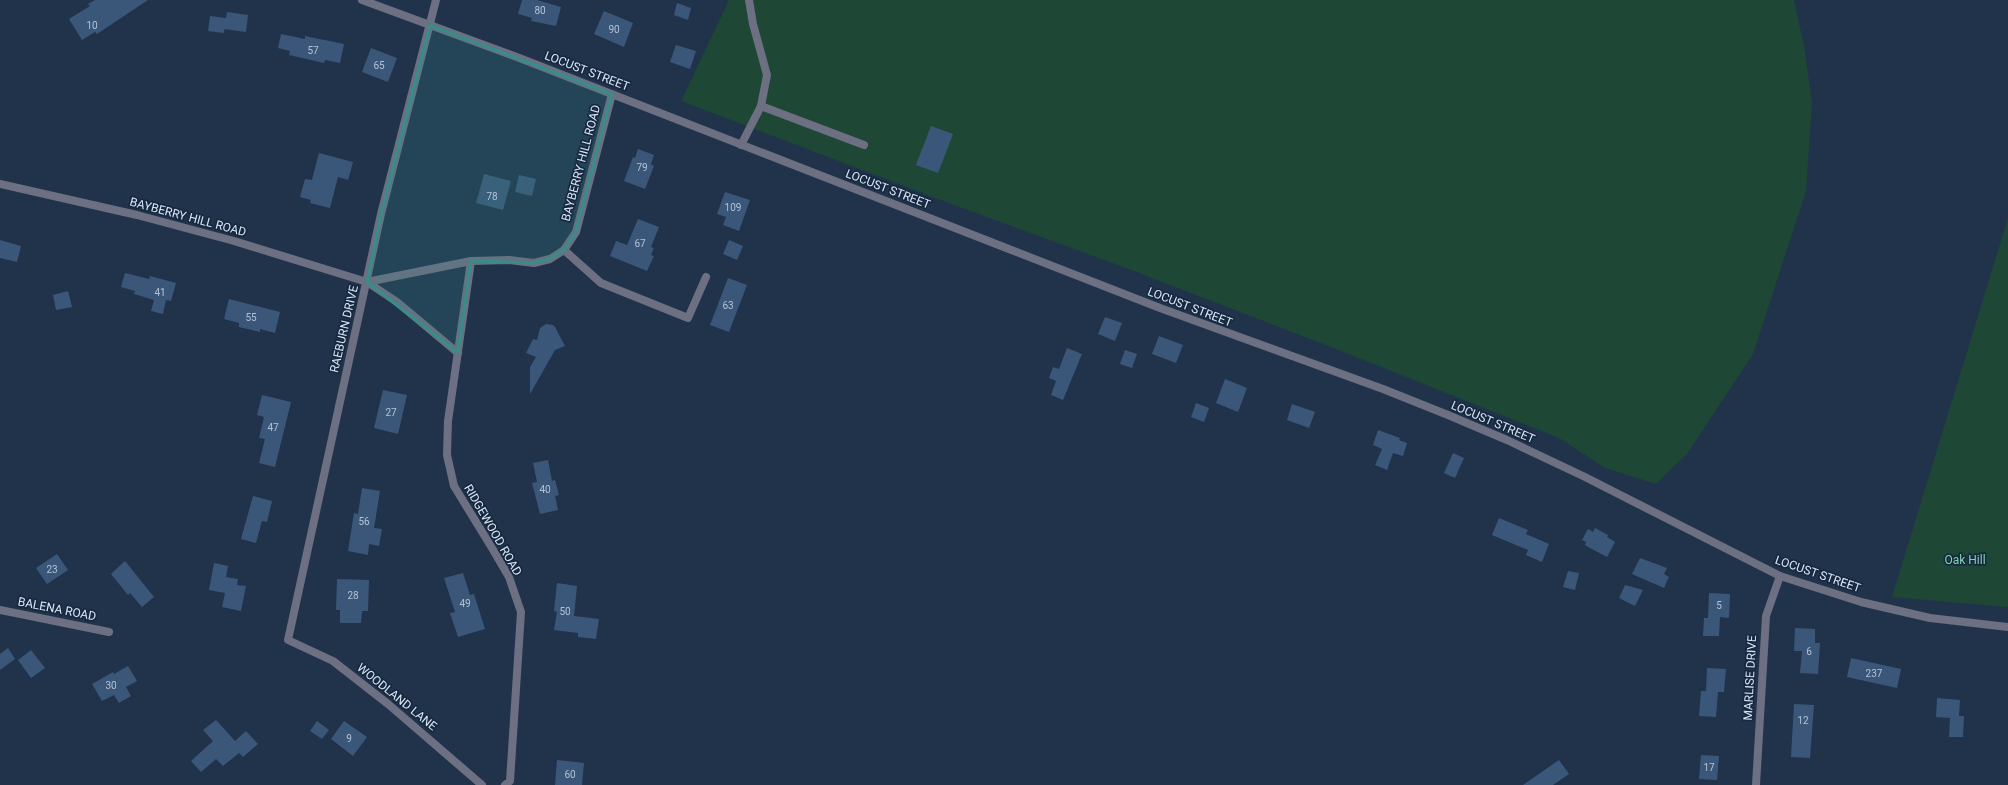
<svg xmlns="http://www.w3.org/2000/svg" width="2008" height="785" font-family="Roboto,sans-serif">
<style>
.green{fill:#1e4736}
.building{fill:#3a5779}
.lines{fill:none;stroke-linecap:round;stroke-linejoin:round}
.lane{stroke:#6d6f82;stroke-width:8}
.street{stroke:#6d6f82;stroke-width:8}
.marked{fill:#388d89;fill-opacity:0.2;stroke:#388d89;stroke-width:3;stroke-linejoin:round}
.labels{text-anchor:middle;stroke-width:3.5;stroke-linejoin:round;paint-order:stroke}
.number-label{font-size:10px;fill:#b3c3d7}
.street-label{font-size:12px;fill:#dbe7f6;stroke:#172940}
.park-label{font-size:12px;fill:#81d3af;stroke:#172940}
</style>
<rect width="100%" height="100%" fill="#20334b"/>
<g class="green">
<path d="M729,0H1794L1804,46L1812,102L1806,191L1753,354L1687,454L1656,484L1605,468L1559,438L1331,347L1126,268L954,205L681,101Z"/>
<path d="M2008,218V607L1892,597Z"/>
</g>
<g class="building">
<path d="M95,0H148L97,34L95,32L82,40L69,19L90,6L88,4Z"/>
<path d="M522,0H537L561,7L556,26L531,21L532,18L518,14Z"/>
<path d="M677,3L691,8L688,20L674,15Z"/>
<path d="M604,11L633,23L624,47L594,34Z"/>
<path d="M227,12L248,15L246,32L224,29L225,23L224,33L208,31L210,16L226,18Z"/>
<path d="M281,34L305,39V36L344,44L340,63L325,60L324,63L289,55L290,51L278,48Z"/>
<path d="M676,45L696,51L690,69L670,62Z"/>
<path d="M371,48L397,58L388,82L362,72Z"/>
<path d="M931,126L953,134L938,173L916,165Z"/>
<path d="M638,149L654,155L651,164L654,166L645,189L624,181L633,157L635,158Z"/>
<path d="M319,153L353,162L348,180L338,177L330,208L310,203L311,200L300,197L305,179L312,180Z"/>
<path d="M484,174L511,181L503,210L476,203Z"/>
<path d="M519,175L536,179L532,196L515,192Z"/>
<path d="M725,192L750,200L739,231L723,225L726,217L717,214Z"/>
<path d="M638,219L659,227L651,247L654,248L651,255L654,256L647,271L610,256L616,241L627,245Z"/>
<path d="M0,240L21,246L17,262L0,258Z"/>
<path d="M729,240L743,246L737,260L723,254Z"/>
<path d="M125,273L149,279L150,276L176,283L171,301L166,300L163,314L151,311L154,300L134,294L135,291L121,287Z"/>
<path d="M728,278L747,285L729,332L710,325Z"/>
<path d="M68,291L72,307L56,310L53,295Z"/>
<path d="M229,299L280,312L275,333L260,329V332L239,327V323L224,319Z"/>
<path d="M1105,317L1122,323L1115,341L1098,334Z"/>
<path d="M546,324L553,325L555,327L565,346L555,350L530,394V367L536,357L526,353L533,339L537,340L540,328Z"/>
<path d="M1159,336L1183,345L1176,363L1152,354Z"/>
<path d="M1067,348L1082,354L1063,400L1051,395L1056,381L1049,378L1053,367L1059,369Z"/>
<path d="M1125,350L1137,354L1132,368L1120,364Z"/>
<path d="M1225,379L1247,388L1238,412L1216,403Z"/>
<path d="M383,390L407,395L398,434L374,428Z"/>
<path d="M262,395L291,402L275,467L259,463L265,439L259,438L264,417L257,415Z"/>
<path d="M1196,403L1209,408L1204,422L1191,417Z"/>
<path d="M1292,404L1315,412L1309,428L1287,420Z"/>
<path d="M1378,430L1400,438L1399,440L1407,443L1403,456L1393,453L1387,470L1375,465L1382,449L1373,445Z"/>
<path d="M1453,453L1464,458L1455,478L1444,473Z"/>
<path d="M548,460L552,481L555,480L559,495L555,496L558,510L540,514L532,483L537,482L533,463Z"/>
<path d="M362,488L380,491L374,528L382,529L379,546L369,544L368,555L348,551L354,513L358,514Z"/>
<path d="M253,496L272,501L267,522L262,521L256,543L241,539Z"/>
<path d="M1499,518L1528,530L1526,534L1549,544L1542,562L1526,555L1528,550L1492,535Z"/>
<path d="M1595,528L1608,535L1607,537L1615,542L1607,557L1590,548L1585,545L1586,542L1582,540L1588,529L1593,532Z"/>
<path d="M57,554L68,570L47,584L36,568Z"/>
<path d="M1640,558L1667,568L1664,574L1669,577L1664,588L1632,574Z"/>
<path d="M125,561L154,597L142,607L130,593L128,595L111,574Z"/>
<path d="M214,563L228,566L226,577L238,579L237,585L246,586L241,611L222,607L225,593L209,590Z"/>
<path d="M1568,571L1579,573L1575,590L1563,587Z"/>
<path d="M463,573L470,595L474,594L485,629L458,637L450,613L455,612L444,578Z"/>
<path d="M337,579L369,580L368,611H362L361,623H340V610H336Z"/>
<path d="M557,583L577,586L574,616L599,619L596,639L578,637V633L554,630L557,612L554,611Z"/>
<path d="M1625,585L1643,590L1635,606L1619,598Z"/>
<path d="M1709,593L1730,594L1729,618L1720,617L1719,636H1703L1704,618H1708Z"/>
<path d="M1795,628L1815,629V643H1820L1818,674L1800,673L1802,651H1794Z"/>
<path d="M8,648L15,659L0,670V654Z"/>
<path d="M31,650L45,668L31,678L18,660Z"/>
<path d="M1851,658L1901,669L1897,688L1847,677Z"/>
<path d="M128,666L137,681L126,687L131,696L119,703L114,695L102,701L92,684L113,672L114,674Z"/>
<path d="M1707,668L1726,669L1724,692H1718L1716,717L1699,716L1701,691H1706Z"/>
<path d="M1937,698L1960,700L1959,716H1964L1963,737H1949L1950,718L1936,717Z"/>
<path d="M1794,704L1814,705L1810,758L1791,757Z"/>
<path d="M216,720L235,741L246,731L258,744L243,757L239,753L223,766L216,759L201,772L191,761L213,741L203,730Z"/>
<path d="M317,721L329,730L322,739L310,731Z"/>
<path d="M344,721L367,737L353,756L331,739Z"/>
<path d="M1701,755L1719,756L1717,780L1699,779Z"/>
<path d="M557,760L584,763L582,785H555Z"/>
<path d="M1559,760L1569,774L1553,785H1523Z"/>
</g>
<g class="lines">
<g class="lane">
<path d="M761,106L864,145"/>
<path d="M741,145L761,106L767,75L753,24L749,0"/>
<path d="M564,250L601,283L688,318L706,277"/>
</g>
<g class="street">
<path d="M362,0L522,59L1160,308L1383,389L1448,415L1507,440L1583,476L1780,576L1861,602L1930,618L2008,627"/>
<path d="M436,0L381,214L288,640L333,661L388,704L482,785"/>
<path d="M0,184L137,215L234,241L367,282L471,261L509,260L534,263L550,259L564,250L576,232L612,94"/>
<path d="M471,261L448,421L447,455L454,486L492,548L509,577L521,612L510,781L505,785"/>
<path d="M367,282L397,302L458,353"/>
<path d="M0,610L109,632"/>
<path d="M1756,785L1766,616L1780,576"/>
</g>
</g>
<path class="marked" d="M430,25L612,94L576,232L564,250L550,259L534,263L471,261L458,353L367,282L381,214Z"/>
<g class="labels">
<g class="number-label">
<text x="540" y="14">80</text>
<text x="92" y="29">10</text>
<text x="614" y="33">90</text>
<text x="313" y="54">57</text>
<text x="379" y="69">65</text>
<text x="642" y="171">79</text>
<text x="492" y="200">78</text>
<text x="733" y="211">109</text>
<text x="640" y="247">67</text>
<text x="160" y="296">41</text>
<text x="728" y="309">63</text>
<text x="251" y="321">55</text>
<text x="391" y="416">27</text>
<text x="273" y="431">47</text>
<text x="545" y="493">40</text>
<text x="364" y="525">56</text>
<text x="52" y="573">23</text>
<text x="353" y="599">28</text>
<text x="465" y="607">49</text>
<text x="1719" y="609">5</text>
<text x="565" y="615">50</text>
<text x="1809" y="655">6</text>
<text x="1874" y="677">237</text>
<text x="111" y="689">30</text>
<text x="1803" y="724">12</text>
<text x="349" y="742">9</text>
<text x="1709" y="771">17</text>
<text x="570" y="778">60</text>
</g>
<g class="street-label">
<text transform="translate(587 71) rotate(21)" y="4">LOCUST STREET</text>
<text transform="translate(581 163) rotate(-75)" y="4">BAYBERRY HILL ROAD</text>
<text transform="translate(888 189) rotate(21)" y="4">LOCUST STREET</text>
<text transform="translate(188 217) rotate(15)" y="4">BAYBERRY HILL ROAD</text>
<text transform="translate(1190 307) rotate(21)" y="4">LOCUST STREET</text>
<text transform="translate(344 329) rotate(-77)" y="4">RAEBURN DRIVE</text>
<text transform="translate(1493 422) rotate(23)" y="4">LOCUST STREET</text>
<text transform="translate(493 530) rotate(60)" y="4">RIDGEWOOD ROAD</text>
<text transform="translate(1818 574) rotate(19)" y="4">LOCUST STREET</text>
<text transform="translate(57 609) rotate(11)" y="4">BALENA ROAD</text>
<text transform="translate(1750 678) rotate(-87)" y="4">MARLISE DRIVE</text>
<text transform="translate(397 697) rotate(39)" y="4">WOODLAND LANE</text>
</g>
<g class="park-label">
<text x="1965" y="564">Oak Hill</text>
</g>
</g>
</svg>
